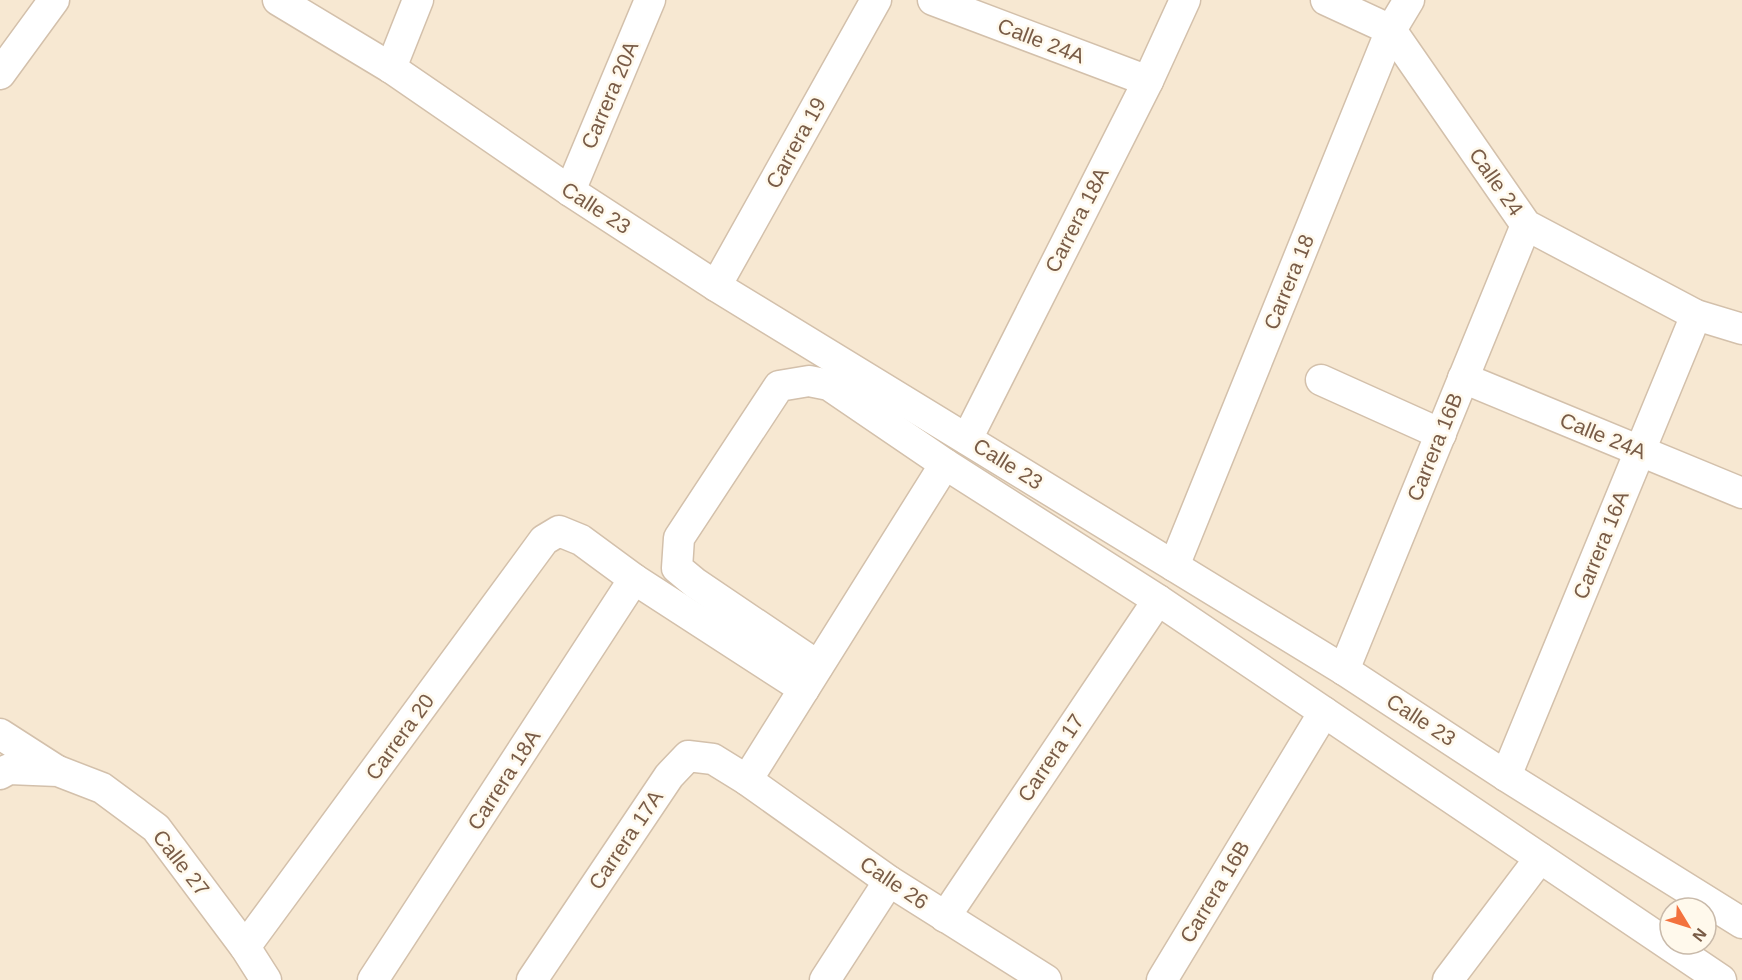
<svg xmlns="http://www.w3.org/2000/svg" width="1742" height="980" font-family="Arial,sans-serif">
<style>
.residential{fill:#f7e8d2;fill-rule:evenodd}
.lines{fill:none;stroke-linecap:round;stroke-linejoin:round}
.street-casing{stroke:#d3c0ab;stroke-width:33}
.street{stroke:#fff;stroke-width:30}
.labels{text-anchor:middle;stroke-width:5;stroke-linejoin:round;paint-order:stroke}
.street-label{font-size:21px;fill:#795c47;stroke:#fff9ec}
</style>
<rect width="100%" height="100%" fill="#fef6e4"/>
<path class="residential" d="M0,0H1742V980H0ZM1670,908H1706V944H1670Z"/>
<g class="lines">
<g class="street-casing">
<g id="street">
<path d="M278,0L391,68L570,191L716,286L1344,670L1506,776L1742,923"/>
<path d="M933,0L1148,81"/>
<path d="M1326,0L1391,30L1526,225L1696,315L1742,329"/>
<path d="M391,68L418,0"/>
<path d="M0,74L54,0"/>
<path d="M570,191L650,0"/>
<path d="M716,286L876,0"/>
<path d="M1463,378L1742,493"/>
<path d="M1321,380L1441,434"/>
<path d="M967,439L1148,81L1185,0"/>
<path d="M1174,566L1391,30L1409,0"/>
<path d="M818,666L695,583L677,568L679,538L779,386L809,381L829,385L945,464L1158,600L1721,980"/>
<path d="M1344,670L1526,225"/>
<path d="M0,734L56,770"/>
<path d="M0,774L9,769L58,771L102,788L156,828L245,947L266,980"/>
<path d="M1506,776L1696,315"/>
<path d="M747,780L945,464"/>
<path d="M945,917L1158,600"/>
<path d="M245,947L544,540L559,531L581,540L634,579L804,689"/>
<path d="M373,980L634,579"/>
<path d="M532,980L669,776L688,756L713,759L747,780L889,881L1046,980"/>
<path d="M825,980L889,881"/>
<path d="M1162,980L1324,712"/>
<path d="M1448,980L1540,858"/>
</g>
</g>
<use href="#street" class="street"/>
</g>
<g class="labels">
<g class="street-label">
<text transform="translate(1041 41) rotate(21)" y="7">Calle 24A</text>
<text transform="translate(610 95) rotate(-67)" y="7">Carrera 20A</text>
<text transform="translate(796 143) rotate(-61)" y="7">Carrera 19</text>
<text transform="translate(1496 182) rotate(55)" y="7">Calle 24</text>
<text transform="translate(596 208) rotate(33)" y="7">Calle 23</text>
<text transform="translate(1077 220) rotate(-63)" y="7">Carrera 18A</text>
<text transform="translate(1289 282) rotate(-68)" y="7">Carrera 18</text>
<text transform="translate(1603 436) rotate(22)" y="7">Calle 24A</text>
<text transform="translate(1435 447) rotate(-68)" y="7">Carrera 16B</text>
<text transform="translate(1008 464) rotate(32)" y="7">Calle 23</text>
<text transform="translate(1601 545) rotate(-68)" y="7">Carrera 16A</text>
<text transform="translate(1421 720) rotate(33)" y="7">Calle 23</text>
<text transform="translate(400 737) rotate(-54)" y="7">Carrera 20</text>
<text transform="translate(1051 758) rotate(-56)" y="7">Carrera 17</text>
<text transform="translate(504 780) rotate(-57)" y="7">Carrera 18A</text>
<text transform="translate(626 840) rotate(-56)" y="7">Carrera 17A</text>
<text transform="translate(181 863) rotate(52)" y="7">Calle 27</text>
<text transform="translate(894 883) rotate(34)" y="7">Calle 26</text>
<text transform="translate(1215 892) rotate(-59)" y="7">Carrera 16B</text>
</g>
</g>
<g transform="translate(1688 926) rotate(128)"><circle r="28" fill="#fff9ec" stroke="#c9baaa" stroke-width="1.5"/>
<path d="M0-4.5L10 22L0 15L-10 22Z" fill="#f3723e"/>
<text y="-9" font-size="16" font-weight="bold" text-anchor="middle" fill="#795c47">N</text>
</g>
</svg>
